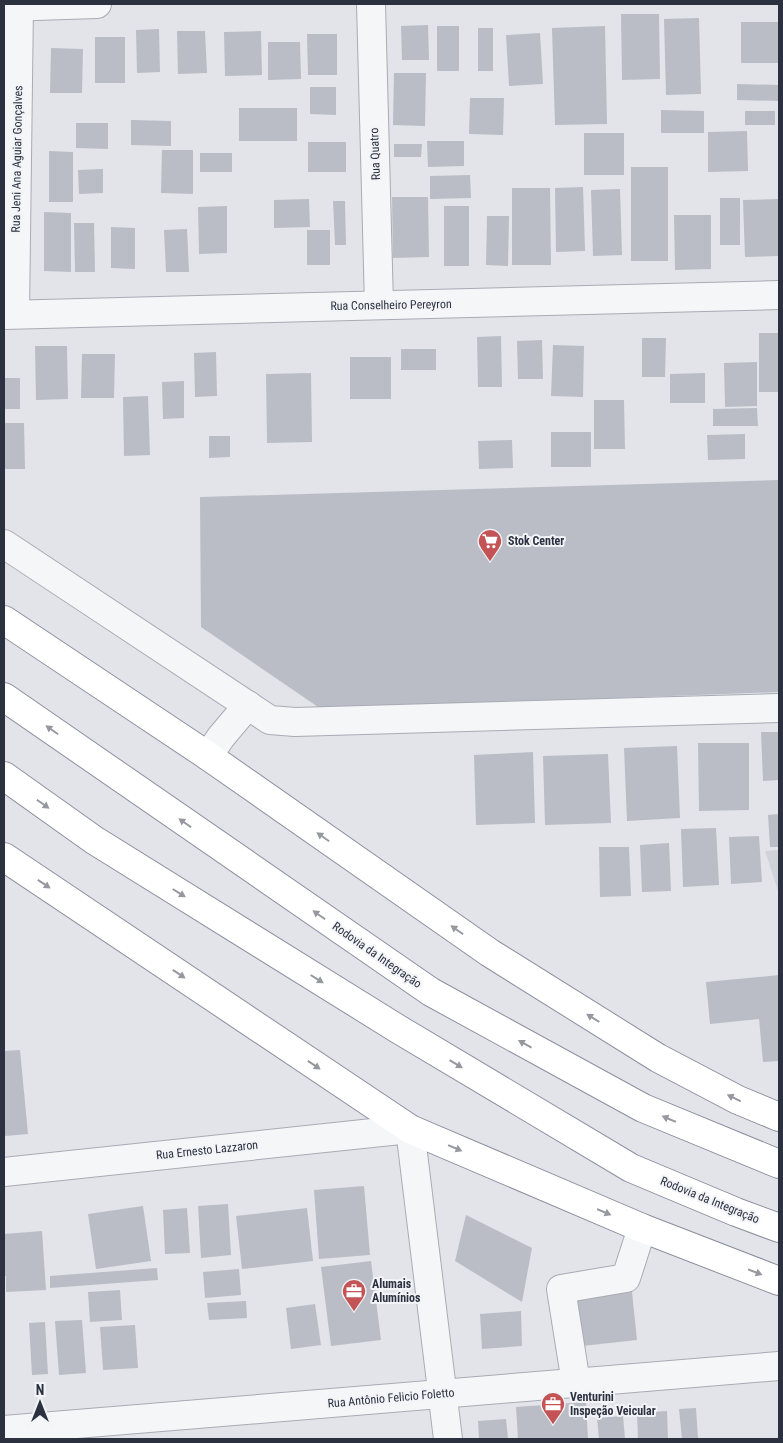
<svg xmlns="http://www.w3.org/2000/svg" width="783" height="1443" font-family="'Roboto Condensed',sans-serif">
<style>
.built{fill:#d1d3db}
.building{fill:#babdc6}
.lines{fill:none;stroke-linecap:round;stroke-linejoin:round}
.minor-casing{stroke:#a8abb4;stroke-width:30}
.highway-casing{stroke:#8b909f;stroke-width:30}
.minor{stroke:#f5f6f8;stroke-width:28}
.highway{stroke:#fff;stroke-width:28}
.oneway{fill:#9698a0}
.labels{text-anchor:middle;stroke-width:4;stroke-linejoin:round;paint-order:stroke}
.street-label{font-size:12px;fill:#2c3140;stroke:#f2f4f7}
.poi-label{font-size:12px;font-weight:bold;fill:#2c3140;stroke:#f2f4f7;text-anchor:start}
</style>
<rect width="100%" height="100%" fill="#e3e4ea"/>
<path class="built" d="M779,850V894L765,851Z"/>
<g class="building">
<path d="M621,14H659L660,79L622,80Z"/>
<path d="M699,18L701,94L666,95L664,19Z"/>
<rect x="741" y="22" width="38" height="41"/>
<path d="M428,25L429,60H402L401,26Z"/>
<rect x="437" y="26" width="22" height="45"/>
<path d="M605,26L607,124L555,125L552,28Z"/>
<rect x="478" y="28" width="15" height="43"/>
<path d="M159,29L160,72L137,73L136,30Z"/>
<path d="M177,31H205L207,73L178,74Z"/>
<path d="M261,31L262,75L225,76L224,32Z"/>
<path d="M540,33L543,84L509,86L506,35Z"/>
<path d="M307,34H337V75H308Z"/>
<rect x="95" y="37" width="30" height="46"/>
<path d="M268,42H300L301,79L268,80Z"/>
<path d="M51,48L83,49L82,93H50Z"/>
<path d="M394,73H426L425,126L393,125Z"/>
<path d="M737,84L779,85V101L737,100Z"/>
<path d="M310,87H336V115L310,114Z"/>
<path d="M470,98H504L503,135L469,134Z"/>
<rect x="239" y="108" width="58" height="33"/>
<path d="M661,110L704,111V133H661Z"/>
<rect x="745" y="111" width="30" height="14"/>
<path d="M131,120L171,121V146L131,145Z"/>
<path d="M76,123H108V149L76,148Z"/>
<path d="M747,131L748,171L708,172V132Z"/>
<rect x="584" y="133" width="40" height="42"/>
<path d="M427,141H464V166L428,167Z"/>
<rect x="308" y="142" width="38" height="30"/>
<path d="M394,144H422L421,157H394Z"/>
<path d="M162,150H193V194L161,193Z"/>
<path d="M49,151L73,152V202H49Z"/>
<rect x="200" y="153" width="32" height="19"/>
<rect x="631" y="167" width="37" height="94"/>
<path d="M103,169V193L79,194L78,170Z"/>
<path d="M470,175L471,198L430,199V176Z"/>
<path d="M583,187L585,251L556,252L555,188Z"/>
<path d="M512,188H550L551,265H512Z"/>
<path d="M620,189L622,255L593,256L591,190Z"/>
<path d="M392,197H428L429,257L393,258Z"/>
<rect x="720" y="198" width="20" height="47"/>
<path d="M309,199L310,227L274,228V200Z"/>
<path d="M779,199V256L745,257L743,200Z"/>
<path d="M333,201H345L346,245H335Z"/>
<path d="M227,206V253L199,254L198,207Z"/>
<rect x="444" y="206" width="25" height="60"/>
<path d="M44,212L71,213V272L44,271Z"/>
<path d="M674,215H711V269L675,270Z"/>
<path d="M487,216H509L508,266L486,265Z"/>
<path d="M74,223H94L95,272H75Z"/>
<path d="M111,227L135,228V269L111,268Z"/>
<path d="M187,229L189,272H166L164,230Z"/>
<rect x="307" y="230" width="23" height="35"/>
<rect x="759" y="333" width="20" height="59"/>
<path d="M501,336L502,387H478L477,337Z"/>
<path d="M642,338H666L665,377H642Z"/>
<path d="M542,340L543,379H518L517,341Z"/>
<path d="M553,345L584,346L583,397L551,396Z"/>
<path d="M35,346H67L68,399L36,400Z"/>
<rect x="401" y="349" width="35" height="21"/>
<path d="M216,352L217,396L195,397L194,353Z"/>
<path d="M82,354H115L114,398H81Z"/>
<rect x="350" y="357" width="41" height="42"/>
<path d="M757,362V406L725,407L724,363Z"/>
<path d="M311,373L312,442L267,443L266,374Z"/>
<path d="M705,373V403H670V374Z"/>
<rect x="4" y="378" width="16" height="31"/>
<path d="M184,381V418L163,419L162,382Z"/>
<path d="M148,396L150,455L124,456L123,397Z"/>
<path d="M594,400H624L625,449H594Z"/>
<path d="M757,408L758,426H713V409Z"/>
<path d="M4,423H24L25,469H4Z"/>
<rect x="551" y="432" width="40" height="35"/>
<path d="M745,434V459L708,460L707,435Z"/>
<path d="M209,436H230V457L209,458Z"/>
<path d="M512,440L513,468L479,469L478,441Z"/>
<path d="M779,480V692L321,709L201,627L200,497Z"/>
<path d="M761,732H779V780L763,781Z"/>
<path d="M698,743H749V810L699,811Z"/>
<path d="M677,746L680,818L627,821L624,748Z"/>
<path d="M533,752L535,823L476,825L474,755Z"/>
<path d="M608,754L611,823L545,825L543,756Z"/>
<path d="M779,814V847H770L768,815Z"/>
<path d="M716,828L719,885L683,887L681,829Z"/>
<path d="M759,836L762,882L731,884L729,837Z"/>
<path d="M669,843L671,891L642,892L640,845Z"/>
<path d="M599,847H629L631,896L600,897Z"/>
<path d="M779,975V1061L763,1062L759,1019L710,1024L706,982Z"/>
<path d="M20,1050L28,1134L5,1136L4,1051Z"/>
<path d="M364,1186L370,1255L319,1259L314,1190Z"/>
<path d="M228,1204L231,1255L201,1258L198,1206Z"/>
<path d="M143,1206L151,1261L96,1269L88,1214Z"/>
<path d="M187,1208L190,1253L165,1254L163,1210Z"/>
<path d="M307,1208L313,1261L242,1269L236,1216Z"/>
<path d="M466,1215L532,1248L522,1302L455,1261Z"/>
<path d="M42,1231L46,1290L6,1292V1276H4V1234Z"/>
<path d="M371,1261L381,1340L331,1346L321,1267Z"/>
<path d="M157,1268L158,1280L50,1288V1276Z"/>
<path d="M239,1269L241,1295L205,1298L203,1272Z"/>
<path d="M120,1290L122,1320L90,1322L88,1292Z"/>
<path d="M632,1292L637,1340L582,1346L577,1298Z"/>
<path d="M246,1301L247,1318L209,1320L207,1303Z"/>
<path d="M315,1304L321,1345L291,1349L286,1308Z"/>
<path d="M521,1311L522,1346L482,1349L480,1314Z"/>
<path d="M82,1320L86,1373L59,1375L55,1321Z"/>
<path d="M45,1322L48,1374L32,1375L29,1323Z"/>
<path d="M135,1325L138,1368L103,1370L100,1327Z"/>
<path d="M586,1402L588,1439H518L516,1407Z"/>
<path d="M696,1408L698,1439H682L679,1409Z"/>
<path d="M667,1411L668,1439H638L637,1413Z"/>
<path d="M623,1416L625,1439H599L597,1418Z"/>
<path d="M506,1419L508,1439H479L478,1421Z"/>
</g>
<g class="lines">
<g class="minor-casing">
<g id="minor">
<path d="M371,4L379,305"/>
<path d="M4,7L97,4"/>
<path d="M15,314L19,4"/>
<path d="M4,315L779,295"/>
<path d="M4,544L270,720L295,722L779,708"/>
<path d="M208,756L221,737L248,705"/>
<path d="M4,1172L410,1129L448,1439"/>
<path d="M576,1383L561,1289L626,1278L642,1228"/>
<path d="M4,1430L779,1366"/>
</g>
</g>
<g class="highway-casing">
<g id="highway">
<path d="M4,620L208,756L490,953L658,1058L738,1100L779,1117"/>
<path d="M4,697L431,992L643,1108L779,1164"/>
<path d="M4,776L94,840L398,1029L631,1168L736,1212L779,1228"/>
<path d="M4,857L410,1129L642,1228L779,1281"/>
</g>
</g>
<use href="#minor" class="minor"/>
<use href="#highway" class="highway"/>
</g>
<defs><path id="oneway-solid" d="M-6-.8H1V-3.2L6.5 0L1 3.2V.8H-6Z" transform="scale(1.25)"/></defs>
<g class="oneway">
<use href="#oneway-solid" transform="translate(52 730) rotate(-145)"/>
<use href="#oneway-solid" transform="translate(43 804) rotate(35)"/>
<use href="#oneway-solid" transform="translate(185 823) rotate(-145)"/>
<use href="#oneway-solid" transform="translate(323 837) rotate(-145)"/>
<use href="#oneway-solid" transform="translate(44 884) rotate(34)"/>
<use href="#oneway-solid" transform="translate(179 893) rotate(32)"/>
<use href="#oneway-solid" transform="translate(319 915) rotate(-145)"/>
<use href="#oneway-solid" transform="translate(457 930) rotate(-145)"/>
<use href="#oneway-solid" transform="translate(179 974) rotate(34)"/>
<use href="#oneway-solid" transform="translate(317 979) rotate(32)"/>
<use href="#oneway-solid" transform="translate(593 1018) rotate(-148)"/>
<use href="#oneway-solid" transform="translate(525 1044) rotate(-151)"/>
<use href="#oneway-solid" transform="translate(456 1064) rotate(31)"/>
<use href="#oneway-solid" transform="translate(314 1065) rotate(34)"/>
<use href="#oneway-solid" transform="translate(734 1098) rotate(-154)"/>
<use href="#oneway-solid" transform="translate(669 1119) rotate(-157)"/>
<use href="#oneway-solid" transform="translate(455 1148) rotate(23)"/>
<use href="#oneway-solid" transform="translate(604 1212) rotate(23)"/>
<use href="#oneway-solid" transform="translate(755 1272) rotate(21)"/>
</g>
<defs>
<g id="supermarket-pin" transform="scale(1.25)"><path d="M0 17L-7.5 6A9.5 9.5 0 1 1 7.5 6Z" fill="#c35355" stroke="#f2f4f7"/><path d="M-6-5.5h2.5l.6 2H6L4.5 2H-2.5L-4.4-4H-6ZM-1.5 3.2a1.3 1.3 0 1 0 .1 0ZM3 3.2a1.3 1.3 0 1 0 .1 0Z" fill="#fff"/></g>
<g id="office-pin" transform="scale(1.25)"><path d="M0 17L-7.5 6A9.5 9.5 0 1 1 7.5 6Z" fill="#c35355" stroke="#f2f4f7"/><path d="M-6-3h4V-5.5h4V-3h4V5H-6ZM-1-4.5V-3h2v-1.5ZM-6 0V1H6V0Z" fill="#fff"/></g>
</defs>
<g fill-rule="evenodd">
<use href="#supermarket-pin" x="490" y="541"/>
<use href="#office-pin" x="354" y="1291"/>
<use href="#office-pin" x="553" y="1404"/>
</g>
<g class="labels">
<g class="street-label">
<text transform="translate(375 154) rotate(-92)" y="4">Rua Quatro</text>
<text transform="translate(17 159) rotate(-89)" y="4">Rua Jeni Ana Aguiar Gonçalves</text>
<text transform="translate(391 305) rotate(-1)" y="4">Rua Conselheiro Pereyron</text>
<text transform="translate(377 955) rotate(35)" y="4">Rodovia da Integração</text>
<text transform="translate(207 1150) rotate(-6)" y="4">Rua Ernesto Lazzaron</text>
<text transform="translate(710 1200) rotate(22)" y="4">Rodovia da Integração</text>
<text transform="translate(391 1398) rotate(-5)" y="4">Rua Antônio Felicio Foletto</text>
</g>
<g class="poi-label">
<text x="508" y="545">Stok Center</text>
<text x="372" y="1288">Alumais<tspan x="372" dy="14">Alumínios</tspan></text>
<text x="570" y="1401">Venturini<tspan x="570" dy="14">Inspeção Veicular</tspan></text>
</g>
</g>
<rect width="783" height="1443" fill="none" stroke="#2c3140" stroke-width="10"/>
<g transform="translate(40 1403)" stroke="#f2f4f7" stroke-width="4" paint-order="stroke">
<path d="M0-4L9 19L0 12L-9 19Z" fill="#2c3140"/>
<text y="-8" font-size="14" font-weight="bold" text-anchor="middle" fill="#2c3140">N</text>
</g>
</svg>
